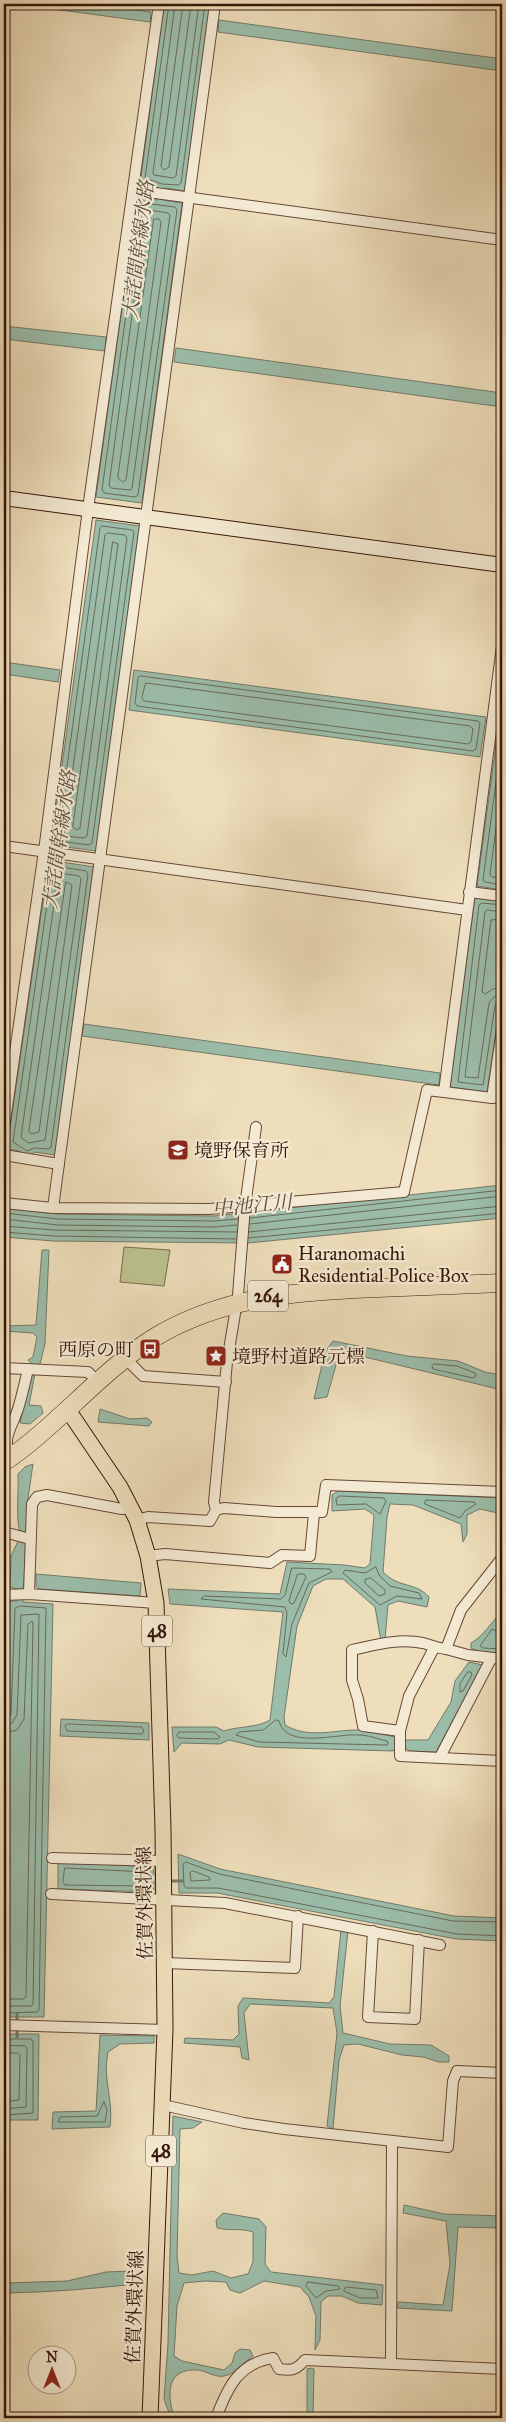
<svg xmlns="http://www.w3.org/2000/svg" width="506" height="2422" font-family="'IM FELL Great Primer','Noto Serif JP',serif">
<style>
.green{fill:#bbc18e;stroke:#796c4c}
.water{fill:#9bbdaa;stroke:#737a6a}
.lines{fill:none;stroke-linecap:round;stroke-linejoin:round}
.shore{stroke:#696a5a;stroke-width:1}
.stream{stroke:#737a6a;stroke-width:3}
.street-casing{stroke:#654836;stroke-width:12}
.secondary-casing{stroke:#371609;stroke-width:16}
.primary-casing{stroke:#371609;stroke-width:17}
.highway-casing{stroke:#371609;stroke-width:19}
.street{stroke:#f4ead3;stroke-width:10}
.secondary{stroke:#f4ead3;stroke-width:14}
.primary{stroke:#eedebb;stroke-width:15}
.highway{stroke:#eedebb;stroke-width:18}
.labels{text-anchor:middle;stroke-width:4.5;stroke-linejoin:round;paint-order:stroke}
.shield{fill:#f4ead3;stroke:#705646;stroke-width:1}
.shield-label{font-size:18px;font-weight:bold;fill:#371609}
.poi-label{font-size:19px;fill:#371609;stroke:#f4ead3;text-anchor:start}
.street-label{font-size:19px;fill:#371609;stroke:#f4ead3}
.water-label{font-size:20px;font-style:italic;fill:#5a5041;stroke:#f4ead3}
</style>
<rect width="100%" height="100%" fill="#eedebb"/>
<filter id="stains"><feTurbulence type="fractalNoise" baseFrequency=".004" numOctaves="4"/><feColorMatrix values="0 0 0 0 .2 0 0 0 0 .09 0 0 0 0 .02 0 0 0 .5 -.17"/></filter>
<radialGradient id="worn" r=".72"><stop offset=".6" stop-color="#630" stop-opacity="0"/><stop offset="1" stop-color="#630" stop-opacity=".3"/></radialGradient>
<path class="green" d="M124,1247L170,1250L164,1286L120,1282Z"/>
<g class="water">
<path d="M16,4H89L151,12L150,22Z"/>
<path d="M164,4H210L185,191L165,188L163,200L182,203L142,503L96,497L137,197L157,200L159,188L140,185Z"/>
<path d="M219,20L502,59V71L218,32Z"/>
<path d="M4,326L106,337L105,351L4,339Z"/>
<path d="M176,348L502,393V407L174,362Z"/>
<path d="M96,520L140,526L96,851L51,845Z"/>
<path d="M4,662L60,670L58,682L4,674Z"/>
<path d="M134,670L486,717L480,757L129,710Z"/>
<path d="M502,700V890L477,886Z"/>
<path d="M49,860L94,867L55,1155L34,1152L33,1157L20,1156V1151L7,1149Z"/>
<path d="M475,897L502,901V990L487,1092L450,1087Z"/>
<path d="M84,1024L440,1073L439,1085L82,1036Z"/>
<path d="M502,1185V1218L248,1243L53,1241L4,1237V1208L58,1214L214,1216Z"/>
<path d="M42,1250H49L45,1344L40,1364L33,1365L28,1360L33,1357L37,1337L33,1333L4,1331V1326L36,1325Z"/>
<path d="M333,1341L407,1356L458,1361L485,1372L502,1375V1390L340,1351L327,1397L314,1399L325,1352Z"/>
<path d="M31,1372L35,1373L29,1405L41,1406L43,1413L30,1424L20,1423Z"/>
<path d="M100,1409L130,1419L147,1418L152,1422L149,1426L98,1422Z"/>
<path d="M33,1464L28,1498L23,1602L53,1604L44,2017H4V1794L10,1601H17V1589L10,1587L11,1556L21,1535C15,1521 19,1492 18,1474L25,1467Z"/>
<path d="M338,1491L502,1498V1514L480,1509L467,1515V1534L463,1542L461,1524L413,1505L390,1504L387,1517L383,1572C400,1589 414,1581 429,1597L427,1607L398,1601L388,1605L385,1639L381,1641L375,1607L343,1579H326L313,1586L297,1626L284,1717L285,1725C308,1739 333,1730 357,1730C369,1730 383,1735 395,1737L396,1746L393,1751L258,1747L229,1740L220,1744L182,1743L174,1752L172,1727H216L224,1731C239,1726 257,1728 270,1720L283,1612L170,1604L168,1589L280,1594L287,1562L344,1565L365,1568L370,1564L374,1515L365,1509L332,1511V1495Z"/>
<path d="M36,1574L141,1583L140,1596L39,1589L36,1586Z"/>
<path d="M502,1612L499,1627L502,1633V1654L481,1653L471,1648V1643C484,1636 491,1622 502,1612Z"/>
<path d="M469,1662L483,1665L436,1752L409,1751L404,1746L406,1740H428L451,1702L455,1681Z"/>
<path d="M61,1719L149,1723V1740L60,1736Z"/>
<path d="M178,1854L220,1869L454,1916L502,1918V1941L456,1939L217,1893H179Z"/>
<path d="M58,1862L154,1867V1892L58,1889Z"/>
<path d="M341,1930L348,1931L340,2006L343,2033L390,2044L431,2045L449,2056V2062H439L423,2057L402,2055L358,2044L344,2045L339,2060L333,2129L327,2126L337,2033L333,2008L250,2004L244,2013L249,2060L242,2058L240,2047L184,2043L185,2038L233,2040L239,2034L238,2006L243,1998L329,2003L334,1997Z"/>
<path d="M4,2034H39L38,2120H4Z"/>
<path d="M100,2035L154,2036V2043L120,2044L108,2052C102,2079 114,2099 110,2127L52,2129L53,2112L96,2111Z"/>
<path d="M173,2116L202,2122L193,2128L180,2129L177,2256L179,2273L192,2275L213,2271L231,2278L248,2274L253,2262V2232C242,2228 229,2231 217,2228L216,2220L223,2213L259,2219L266,2227L265,2264L271,2272L383,2285L382,2305L358,2303L342,2296H328L321,2302L320,2340L315,2350L316,2316L309,2297L300,2287L264,2281L240,2293L230,2290L226,2282L205,2281L184,2283L177,2306L174,2356L182,2361L224,2370L232,2363L235,2353L240,2349L250,2350L253,2356C244,2362 234,2375 224,2376C216,2378 206,2371 198,2370C166,2368 167,2394 174,2417L171,2418L164,2399L168,2343Z"/>
<path d="M404,2205L444,2214L502,2216V2228L458,2227L452,2311L397,2308L398,2302L443,2305L450,2264L446,2221L403,2213Z"/>
<path d="M132,2271L135,2284C92,2289 51,2292 8,2293L4,2289L7,2283L67,2281L106,2272Z"/>
<path d="M312,2368L314,2369L313,2418H307V2369Z"/>
</g>
<g class="lines">
<g class="shore">
<path d="M52,4L99,10L101,9V4"/>
<path d="M169,4L145,178L162,184L178,185L181,183L205,4"/>
<path d="M175,4L153,173L154,175L173,178L176,176L199,4"/>
<path d="M183,4L161,166L164,170L169,167L191,4"/>
<path d="M143,203L175,207L177,210L138,495L135,497L104,493L102,490L141,205Z"/>
<path d="M149,210L168,213L170,215L132,488L130,490L111,488L109,485L146,212Z"/>
<path d="M154,219H159L161,222L126,480L123,482L118,478Z"/>
<path d="M102,526L132,530L134,532L92,843L89,845L59,841L57,839L100,528Z"/>
<path d="M108,533L125,535L127,538L87,836L84,838L66,836L64,833L105,535Z"/>
<path d="M113,542L118,544L80,828L77,830L73,827Z"/>
<path d="M141,676L478,721L480,723L476,749L473,751L137,706L135,703L138,678Z"/>
<path d="M146,683L470,726L473,729L471,742L468,744L144,701L142,698Z"/>
<path d="M502,737L483,880L485,882L502,885"/>
<path d="M502,783L490,874L492,877L502,878"/>
<path d="M55,866L86,871L88,874L51,1147L48,1149L34,1148L27,1151L13,1142L52,869Z"/>
<path d="M60,873L79,876L81,879L45,1140L28,1143L21,1137L58,876Z"/>
<path d="M66,882L72,885L39,1132L31,1134L29,1131Z"/>
<path d="M502,905L482,903L479,905L458,1082L483,1085L495,1006L497,1002L502,1001"/>
<path d="M502,912L487,910L485,912L465,1077L478,1078L489,1003L494,997L502,994"/>
<path d="M502,919L491,920L482,992L485,994L493,989L502,987"/>
<path d="M4,1213L58,1219L214,1221L238,1219"/>
<path d="M250,1218L502,1190"/>
<path d="M4,1219L58,1225L214,1227L237,1225"/>
<path d="M250,1224L502,1196"/>
<path d="M4,1226L54,1230L237,1232"/>
<path d="M4,1232L54,1236L236,1239"/>
<path d="M249,1232L502,1206"/>
<path d="M249,1238L502,1213"/>
<path d="M434,1364L457,1366L475,1373L476,1376L473,1378L433,1369L432,1366Z"/>
<path d="M340,1496L384,1498L386,1501L380,1514L366,1504L337,1505L336,1499Z"/>
<path d="M426,1500L474,1502L476,1504L465,1511L460,1518L425,1504Z"/>
<path d="M376,1567L379,1575L390,1586L419,1593L422,1599L397,1596L380,1605L343,1573L345,1570L365,1573Z"/>
<path d="M292,1568L330,1569L332,1572L309,1583L292,1624L286,1657L283,1654L287,1613L285,1607L201,1599L204,1596L281,1599L285,1595Z"/>
<path d="M298,1574H304L306,1577L294,1603L291,1604L289,1601Z"/>
<path d="M371,1578L385,1590V1594L379,1596L365,1583V1580Z"/>
<path d="M502,1634L492,1629L480,1646L483,1648L502,1649"/>
<path d="M468,1672H471L472,1675L463,1691L460,1692V1684Z"/>
<path d="M4,1719L9,1718L11,1714L15,1608L20,1606L46,1608L39,2010L37,2012L4,2013"/>
<path d="M276,1720L279,1721C286,1750 338,1733 359,1735C368,1735 378,1739 387,1741L388,1744L386,1745L259,1742L236,1735L239,1732L263,1730Z"/>
<path d="M68,1724L142,1727L144,1732L141,1734L67,1731L65,1726Z"/>
<path d="M4,1726L12,1723L17,1715L21,1615L39,1614L33,2004L31,2006H4"/>
<path d="M179,1732H214L220,1737L218,1739L179,1738L177,1736Z"/>
<path d="M4,1733L17,1730L24,1719L28,1624L32,1621L33,1624L26,1997L24,1999H4"/>
<path d="M65,1868L147,1872L149,1884L147,1886L65,1885L63,1882Z"/>
<path d="M193,1871L209,1877L210,1880L191,1881L190,1873Z"/>
<path d="M502,1922L453,1921L219,1874L186,1862L183,1864L184,1886L186,1888H218L457,1934L502,1936"/>
<path d="M4,2039H31L33,2042V2113L4,2115"/>
<path d="M4,2045L25,2046L27,2048L26,2107L4,2109"/>
<path d="M4,2053H18L20,2055L19,2100L4,2102"/>
<path d="M104,2102L107,2110L105,2122H58L60,2117L97,2116Z"/>
<path d="M308,2282L338,2286L340,2289L326,2291L316,2298L306,2286Z"/>
<path d="M346,2287L376,2290L378,2298H360L344,2291Z"/>
</g>
<g class="stream">
<path d="M168,1881H182"/>
<path d="M17,2037V2013"/>
</g>
<g class="street-casing">
<g id="street">
<path d="M133,190L502,240"/>
<path d="M4,846L467,910"/>
<path d="M469,892L502,896"/>
<path d="M444,1092L492,1098L502,1096"/>
<path d="M492,1098L502,1030"/>
<path d="M4,1128L44,851L88,509L159,4"/>
<path d="M4,1155L59,1164"/>
<path d="M4,1203L53,1208L209,1209L404,1192L427,1090L444,1092L502,646"/>
<path d="M53,1208L215,4"/>
<path d="M126,1359L143,1376L226,1382"/>
<path d="M4,1368L88,1372L98,1382"/>
<path d="M9,1458C3,1434 11,1430 18,1409C22,1396 25,1382 28,1369"/>
<path d="M216,1510L224,1508L276,1512H322L326,1485L502,1492"/>
<path d="M137,1520L148,1517L210,1521L216,1510L214,1502L227,1362L238,1295L245,1206L256,1127"/>
<path d="M4,1532L30,1539"/>
<path d="M148,1556L165,1554L270,1563L282,1555L310,1556L314,1513"/>
<path d="M502,1558L461,1610L446,1649C437,1648 431,1645 423,1643C398,1638 375,1645 352,1650V1680L358,1699L363,1726L400,1731V1756L502,1761"/>
<path d="M29,1594L32,1504L37,1497L47,1495L122,1509L130,1508"/>
<path d="M4,1595L29,1594L156,1603"/>
<path d="M446,1649L468,1655L502,1659"/>
<path d="M400,1731L409,1696L434,1648"/>
<path d="M440,1757L491,1659"/>
<path d="M52,1858L164,1861"/>
<path d="M51,1894L225,1903L440,1945"/>
<path d="M373,1931L368,2017L415,2019L419,1940"/>
<path d="M165,1963L295,1968L298,1916"/>
<path d="M4,2025L165,2030"/>
<path d="M163,2105L244,2123L284,2129L448,2147L453,2081L457,2071L502,2073"/>
<path d="M391,2363L392,2141"/>
<path d="M216,2418C227,2389 238,2363 273,2358L279,2369C292,2371 296,2370 305,2360L502,2369"/>
</g>
</g>
<g class="secondary-casing">
<path id="secondary" d="M4,498L502,565"/>
</g>
<g class="primary-casing">
<path id="primary" d="M68,1410L120,1487L137,1520L148,1556L156,1603L163,1829L165,2030L150,2418"/>
</g>
<g class="highway-casing">
<path id="highway" d="M4,1462C57,1426 98,1374 152,1339C221,1296 299,1291 378,1288C419,1286 461,1285 502,1283"/>
</g>
<use href="#street" class="street"/>
<use href="#secondary" class="secondary"/>
<use href="#primary" class="primary"/>
<use href="#highway" class="highway"/>
</g>
<defs>
<g id="school-square" transform="scale(1.125)"><rect x="-9" y="-9" width="18" height="18" rx="4" fill="#8f2418" stroke="#f4ead3"/><path d="M0-5L7-2L0 1L-7-2ZM-4 1L0 2.5L4 1V4Q0 6-4 4Z" fill="#fff"/></g>
<g id="civic-square" transform="scale(1.125)"><rect x="-9" y="-9" width="18" height="18" rx="4" fill="#8f2418" stroke="#f4ead3"/><path d="M-.6-6.5H3V-4.5H.6V-3L4-1V1h2V6H-6V1h2V-1L-.6-3ZM-1.2 2.5V6h2.4V2.5Z" fill="#fff"/></g>
<g id="bus-square" transform="scale(1.125)"><rect x="-9" y="-9" width="18" height="18" rx="4" fill="#8f2418" stroke="#f4ead3"/><path d="M-5-6H5V4H4V6H2V4H-2V6H-4V4H-5ZM-3.5-4V0h7V-4ZM-3.5 1.2v1.5H-2V1.2ZM2 1.2v1.5H3.5V1.2Z" fill="#fff"/></g>
<g id="sight-square" transform="scale(1.125)"><rect x="-9" y="-9" width="18" height="18" rx="4" fill="#8f2418" stroke="#f4ead3"/><path d="M0-6L1.8-2.2L6-1.7L2.9 1.2L3.7 5.4L0 3.3L-3.7 5.4L-2.9 1.2L-6-1.7L-1.8-2.2Z" fill="#fff"/></g>
</defs>
<g fill-rule="evenodd">
<use href="#school-square" x="178" y="1150"/>
<use href="#civic-square" x="282" y="1264"/>
<use href="#bus-square" x="150" y="1349"/>
<use href="#sight-square" x="216" y="1356"/>
</g>
<g class="labels">
<g class="shield">
<rect x="248" y="1280.5" width="40" height="31" rx="4"/>
<rect x="142" y="1615.5" width="30" height="31" rx="4"/>
<rect x="146" y="2135.5" width="30" height="31" rx="4"/>
</g>
<g class="shield-label">
<text x="268" y="1302">264</text>
<text x="157" y="1637">48</text>
<text x="161" y="2157">48</text>
</g>
<g class="poi-label">
<text x="194" y="1157">境野保育所</text>
<text x="298" y="1260">Haranomachi<tspan x="298" dy="22">Residential Police Box</tspan></text>
<text x="134" y="1356" text-anchor="end">西原の町</text>
<text x="232" y="1363">境野村道路元標</text>
</g>
<g class="street-label">
<text transform="translate(144 1903) rotate(-91)" y="7">佐賀外環状線</text>
<text transform="translate(134 2307) rotate(-88)" y="7">佐賀外環状線</text>
</g>
<g class="water-label">
<text transform="translate(138 250) rotate(-83)" y="7">大詫間幹線水路</text>
<text transform="translate(59 840) rotate(-82)" y="7">大詫間幹線水路</text>
<text transform="translate(252 1205) rotate(-5)" y="7">中池江川</text>
</g>
</g>
<rect width="506" height="2422" fill="none" stroke="#eedebb" stroke-width="20"/>
<rect x="5" y="5" width="496" height="2412" fill="none" stroke="#371609" stroke-width="2.5"/>
<rect x="10" y="10" width="486" height="2402" fill="none" stroke="#371609"/>
<g transform="translate(52 2370)"><circle r="24" fill="#f4ead3" stroke="#a89582"/>
<path d="M0-4L9 19L0 12L-9 19Z" fill="#8f2418"/>
<text y="-8" font-size="14" font-weight="bold" text-anchor="middle" fill="#371609">N</text>
</g>
<rect width="100%" height="100%" filter="url(#stains)"/>
<rect width="100%" height="100%" fill="url(#worn)"/>
</svg>
